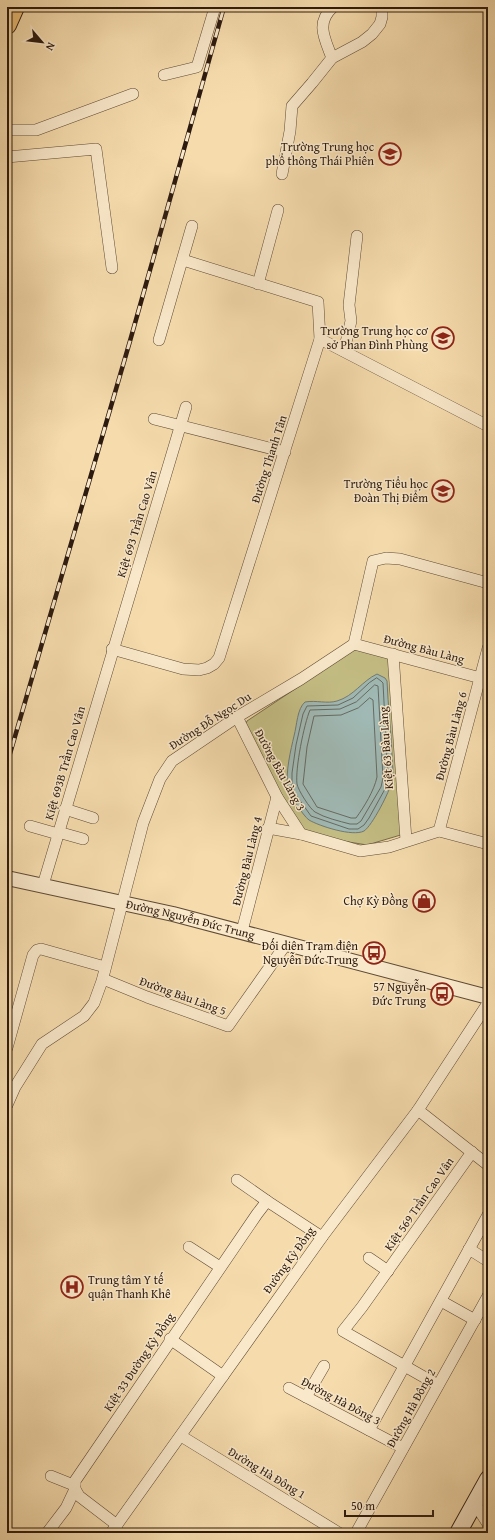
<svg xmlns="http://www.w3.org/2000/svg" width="495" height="1540" font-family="'Gentium Book Plus',serif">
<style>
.green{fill:#c4be84;stroke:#786c4a}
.water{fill:#a0b9b4;stroke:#727972}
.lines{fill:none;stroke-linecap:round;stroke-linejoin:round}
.shore{stroke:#666a62;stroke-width:1}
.minor-casing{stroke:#5f4a36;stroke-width:12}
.tertiary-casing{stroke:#5f4a36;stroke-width:16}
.secondary-casing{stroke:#2d1a0f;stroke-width:18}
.primary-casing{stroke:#2d1a0f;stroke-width:20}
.minor{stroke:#f9e8ca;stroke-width:11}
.tertiary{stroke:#f9e8ca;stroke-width:14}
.secondary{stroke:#f9e8ca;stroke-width:16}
.primary{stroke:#ebbe76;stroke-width:18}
.rail-casing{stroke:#2d1a0f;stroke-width:4.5}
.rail{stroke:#f9e8ca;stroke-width:3;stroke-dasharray:9;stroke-linecap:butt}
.labels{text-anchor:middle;stroke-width:3;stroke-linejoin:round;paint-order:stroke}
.poi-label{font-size:12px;fill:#2d1a0f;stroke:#f9e8ca;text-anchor:end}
.street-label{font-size:12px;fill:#2d1a0f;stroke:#f9e8ca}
</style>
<rect width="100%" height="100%" fill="#f6dcad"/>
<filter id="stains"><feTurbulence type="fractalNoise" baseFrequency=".005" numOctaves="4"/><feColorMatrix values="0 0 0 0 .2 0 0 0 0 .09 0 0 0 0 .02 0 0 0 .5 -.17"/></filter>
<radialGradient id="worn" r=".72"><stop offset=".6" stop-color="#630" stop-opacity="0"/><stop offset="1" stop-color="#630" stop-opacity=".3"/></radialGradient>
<path class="green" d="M355,649L392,659L404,834L367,845L313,836L302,828L279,798L244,727L247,721Z"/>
<path class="water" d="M377,674L385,678L387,681C388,706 391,730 392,754C392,763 394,773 392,781C390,791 372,826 364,831C353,837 319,826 309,820C303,816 289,793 288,787C285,773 291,749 294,736C297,725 297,709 305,702C316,700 327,704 337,701C354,696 362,681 377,674Z"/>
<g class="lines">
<g class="shore">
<path d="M377,678L381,681L383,683L388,779L385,789L369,818L364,825L358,829H349L311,816L296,795L292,786V773L296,745L303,714L307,706L338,705L353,698L369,683Z"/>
<path d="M375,685L378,686L383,778L381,787L361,821L357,824H350C339,821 325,818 315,812C310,809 298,790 297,784C295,769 304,724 310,710L340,709L356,702Z"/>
<path d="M370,698L373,700L377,777C374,791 364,807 356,818H351L317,807L303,784L307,747L314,716L341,715L358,708Z"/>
</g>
<g class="minor-casing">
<g id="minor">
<path d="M332,58C325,39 315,23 333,7"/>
<path d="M164,75L197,67L215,7"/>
<path d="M7,130H36L133,94"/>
<path d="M7,157L96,149L112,268"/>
<path d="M282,174L290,131L292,106L312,83L332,58L362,42L372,34L380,24L382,17V7"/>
<path d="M258,284L278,210"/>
<path d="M320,339L488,426"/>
<path d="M159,340L192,226"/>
<path d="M344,351L351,321L349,305L357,236"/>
<path d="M154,419L285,452"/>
<path d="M354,644L488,680"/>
<path d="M112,649L183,669L199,670L207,668L214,664L219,658L320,339L318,302L183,260"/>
<path d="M393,654L406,840"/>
<path d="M237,717L277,797L301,834L360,851L389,847L439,831L488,844"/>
<path d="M65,809L93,818"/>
<path d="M30,826L58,834"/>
<path d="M268,828L301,834"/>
<path d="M439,831L488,648"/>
<path d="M58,832L83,839"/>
<path d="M43,885L186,407"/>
<path d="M242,931L277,797"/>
<path d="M103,979L147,997L228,1026L286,944"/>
<path d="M7,1048L33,955L37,950L41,949L105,967"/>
<path d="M7,1105L15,1087L42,1044L84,1016L94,1003L102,981L143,823L160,779L172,761L237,717L301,679L354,644L373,561L386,558L400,559L488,583"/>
<path d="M418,1110L488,1165"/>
<path d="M237,1180L267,1201"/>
<path d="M189,1247L220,1267"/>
<path d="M469,1249L488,1261"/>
<path d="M369,1258L388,1271"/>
<path d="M441,1301L475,1320"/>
<path d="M170,1339L223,1376"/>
<path d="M438,1385L343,1331L362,1307L472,1152"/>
<path d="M289,1388L403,1448"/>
<path d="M306,1397L324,1366"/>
<path d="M369,1430L488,1215"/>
<path d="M181,1436L339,1533"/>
<path d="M51,1476L71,1484H75"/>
<path d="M474,1502L488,1524"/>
<path d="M117,1525L79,1496L75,1489V1481L257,1214L267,1201L322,1237"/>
<path d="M47,1533L66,1508L75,1489"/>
<path d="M111,1533L322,1237L418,1110L488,1003"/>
<path d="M356,1533L488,1296"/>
</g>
</g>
<g class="tertiary-casing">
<g id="tertiary">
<path id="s1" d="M7,878L173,914L488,997"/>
</g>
</g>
<g class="secondary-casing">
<path id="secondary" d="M458,1533L488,1479"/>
</g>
<g class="primary-casing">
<path id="primary" d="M7,25L15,7"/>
</g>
<use href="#minor" class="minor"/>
<use href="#tertiary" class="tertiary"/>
<use href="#secondary" class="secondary"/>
<use href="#primary" class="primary"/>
<g class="rail-casing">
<path id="rail" d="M7,764L130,341L224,7"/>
</g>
<use href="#rail" class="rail"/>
</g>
<defs>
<g id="school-ring" transform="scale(1.15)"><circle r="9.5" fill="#f9e8ca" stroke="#8f2418" stroke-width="1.5"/><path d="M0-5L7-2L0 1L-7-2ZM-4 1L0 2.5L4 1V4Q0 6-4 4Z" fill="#8f2418"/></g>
<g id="shop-ring" transform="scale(1.15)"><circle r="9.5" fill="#f9e8ca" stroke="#8f2418" stroke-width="1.5"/><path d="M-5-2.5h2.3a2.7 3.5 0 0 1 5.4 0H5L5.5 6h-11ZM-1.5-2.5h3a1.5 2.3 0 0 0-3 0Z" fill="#8f2418"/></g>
<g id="bus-ring" transform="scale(1.15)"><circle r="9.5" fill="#f9e8ca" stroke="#8f2418" stroke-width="1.5"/><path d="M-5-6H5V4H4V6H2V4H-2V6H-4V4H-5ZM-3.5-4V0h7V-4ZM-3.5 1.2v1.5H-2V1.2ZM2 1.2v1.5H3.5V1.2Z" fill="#8f2418"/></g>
<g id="hospital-ring" transform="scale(1.15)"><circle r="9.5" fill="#f9e8ca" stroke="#8f2418" stroke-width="1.5"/><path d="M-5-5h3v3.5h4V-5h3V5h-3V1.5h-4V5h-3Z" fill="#8f2418"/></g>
</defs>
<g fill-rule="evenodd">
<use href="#school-ring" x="390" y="154"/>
<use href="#school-ring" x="443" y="338"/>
<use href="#school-ring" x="443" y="491"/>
<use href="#shop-ring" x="424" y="901"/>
<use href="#bus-ring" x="374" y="953"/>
<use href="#bus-ring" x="442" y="994"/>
<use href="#hospital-ring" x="72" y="1287"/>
</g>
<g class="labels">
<g class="poi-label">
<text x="374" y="151">Trường Trung học<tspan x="374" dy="14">phổ thông Thái Phiên</tspan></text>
<text x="428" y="335">Trường Trung học cơ<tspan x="428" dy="14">sở Phan Đình Phùng</tspan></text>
<text x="428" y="488">Trường Tiểu học<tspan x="428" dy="14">Đoàn Thị Điểm</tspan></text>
<text x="408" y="905">Chợ Kỳ Đồng</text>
<text x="358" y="950">Đối diện Trạm điện<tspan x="358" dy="14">Nguyễn Đức Trung</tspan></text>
<text x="426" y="991">57 Nguyễn<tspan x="426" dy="14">Đức Trung</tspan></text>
<text x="88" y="1284" text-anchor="start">Trung tâm Y tế<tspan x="88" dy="14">quận Thanh Khê</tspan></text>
</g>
<g class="street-label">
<text transform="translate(269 459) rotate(-72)" y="4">Đường Thanh Tân</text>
<text transform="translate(137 524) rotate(-73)" y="4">Kiệt 693 Trần Cao Vân</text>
<text transform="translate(424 649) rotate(15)" y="4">Đường Bàu Làng</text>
<text transform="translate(210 721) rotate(-33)" y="4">Đường Đỗ Ngọc Du</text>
<text transform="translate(451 736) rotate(-75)" y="4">Đường Bàu Làng 6</text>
<text transform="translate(386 748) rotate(-94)" y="4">Kiệt 63 Bàu Làng</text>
<text transform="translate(65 763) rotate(-74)" y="4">Kiệt 693B Trần Cao Vân</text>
<text transform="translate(280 770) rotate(61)" y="4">Đường Bàu Làng 3</text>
<text transform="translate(247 861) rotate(-76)" y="4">Đường Bàu Làng 4</text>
<text dy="4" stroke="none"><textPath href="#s1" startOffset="188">Đường Nguyễn Đức Trung</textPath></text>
<text transform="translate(183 996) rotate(20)" y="4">Đường Bàu Làng 5</text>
<text transform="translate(419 1204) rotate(-55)" y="4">Kiệt 569 Trần Cao Vân</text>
<text transform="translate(289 1260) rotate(-54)" y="4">Đường Kỳ Đồng</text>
<text transform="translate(139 1362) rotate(-56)" y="4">Kiệt 33 Đường Kỳ Đồng</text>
<text transform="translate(341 1401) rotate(28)" y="4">Đường Hà Đông 3</text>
<text transform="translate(411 1408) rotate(-61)" y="4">Đường Hà Đông 2</text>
<text transform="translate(267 1473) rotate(31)" y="4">Đường Hà Đông 1</text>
</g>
</g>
<rect width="495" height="1540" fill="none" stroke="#f6dcad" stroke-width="24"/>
<rect x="8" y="8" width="479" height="1524" fill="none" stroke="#2d1a0f" stroke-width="2"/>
<rect x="12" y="12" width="471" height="1516" fill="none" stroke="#2d1a0f"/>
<g transform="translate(42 42) rotate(118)" stroke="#f9e8ca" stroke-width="3" paint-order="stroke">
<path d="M0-3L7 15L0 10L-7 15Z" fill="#2d1a0f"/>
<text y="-6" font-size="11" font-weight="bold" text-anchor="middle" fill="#2d1a0f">N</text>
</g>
<path d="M345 1510v6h88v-6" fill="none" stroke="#2d1a0f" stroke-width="2"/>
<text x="351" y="1510" font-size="12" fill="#2d1a0f" stroke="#f9e8ca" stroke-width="3" paint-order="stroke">50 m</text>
<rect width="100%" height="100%" filter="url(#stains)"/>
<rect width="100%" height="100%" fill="url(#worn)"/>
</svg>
